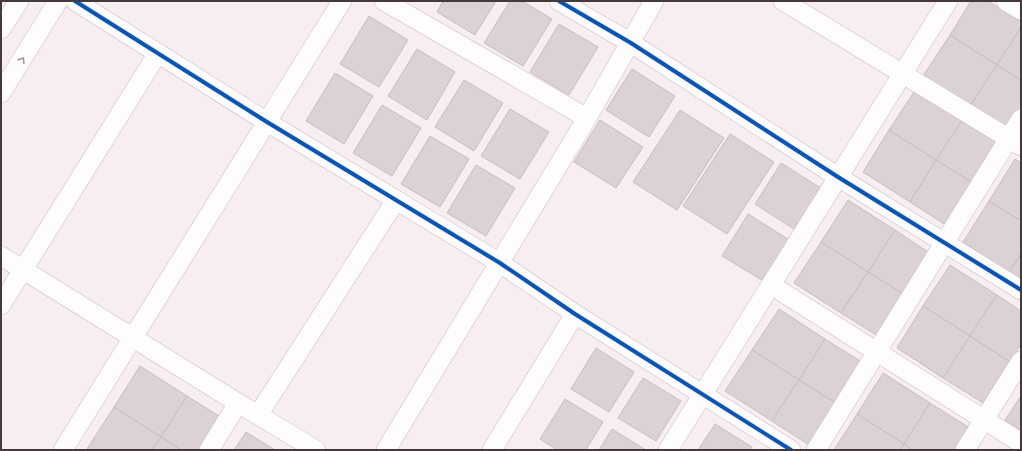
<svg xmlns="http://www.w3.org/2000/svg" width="1022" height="451" font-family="Spectral,serif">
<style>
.building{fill:#dcd1d3;stroke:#c8bdc0}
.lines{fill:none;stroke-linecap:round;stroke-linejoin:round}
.minor-casing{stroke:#c6bcbe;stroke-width:20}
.minor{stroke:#fefcfd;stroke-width:19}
.cycleway-casing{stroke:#fce9ed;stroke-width:6}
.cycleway{stroke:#0057b8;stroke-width:4}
.oneway{stroke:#a29a9c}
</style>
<rect width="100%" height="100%" fill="#f8edf0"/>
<g class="building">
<path d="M443,1H496L475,35L437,12Z"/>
<path d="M510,1H522L552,19L523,66L484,43Z"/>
<path d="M971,1H988L1021,22V27L997,65L950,35Z"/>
<path d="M369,16L408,40L379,87L340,64Z"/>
<path d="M559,24L598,47L569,95L530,72Z"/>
<path d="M1021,27V80L997,65Z"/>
<path d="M950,35L997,65L970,106L923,76Z"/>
<path d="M417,49L455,72L427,120L388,96Z"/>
<path d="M997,65L1021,80V114L1010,131L970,106Z"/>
<path d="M632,69L675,96L649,137L606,110Z"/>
<path d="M335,73L373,96L344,144L306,121Z"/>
<path d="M464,80L503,103L474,151L435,127Z"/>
<path d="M916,89L963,119L936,160L889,130Z"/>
<path d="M382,105L421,128L392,176L353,153Z"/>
<path d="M510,109L549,132L520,179L481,156Z"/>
<path d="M680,110L724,138L677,210L633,182Z"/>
<path d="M963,119L1003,144L976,185L936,160Z"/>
<path d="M600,120L643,147L616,188L574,162Z"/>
<path d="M889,130L936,160L910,202L863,172Z"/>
<path d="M730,134L774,162L727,234L683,206Z"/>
<path d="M430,136L469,159L440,207L401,184Z"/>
<path d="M1015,159L1021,163V221L989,201Z"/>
<path d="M936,160L976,185L949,227L910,202Z"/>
<path d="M781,163L824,190L797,231L755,204Z"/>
<path d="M476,165L515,188L486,236L447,213Z"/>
<path d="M848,200L895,230L868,272L821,242Z"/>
<path d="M989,201L1021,221V254L1009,272L963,242Z"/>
<path d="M748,214L791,241L765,282L722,256Z"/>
<path d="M895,230L934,256L908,297L868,272Z"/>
<path d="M821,242L868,272L841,313L794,283Z"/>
<path d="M1021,254V280L1009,272Z"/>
<path d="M950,265L997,295L970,336L923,306Z"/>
<path d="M868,272L908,297L881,338L841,313Z"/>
<path d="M997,295L1021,311V344L1010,362L970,336Z"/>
<path d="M923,306L970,336L943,378L897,348Z"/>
<path d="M779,309L825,339L799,380L752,350Z"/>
<path d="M970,336L1010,362L983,403L943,378Z"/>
<path d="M825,339L865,364L839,405L799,380Z"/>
<path d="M596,348L634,372L609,412L571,389Z"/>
<path d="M752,350L799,380L772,421L725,391Z"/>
<path d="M140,366L187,396L161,437L114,407Z"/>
<path d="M883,373L930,403L904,444L857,414Z"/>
<path d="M643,378L681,401L656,441L618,418Z"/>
<path d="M799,380L839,405L812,447L772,421Z"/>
<path d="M187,396L227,421L208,450H181L161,437Z"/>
<path d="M1021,396V430L1005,420Z"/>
<path d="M565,399L603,422L586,450H557L540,439Z"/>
<path d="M930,403L970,428L956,450H912L904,444Z"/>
<path d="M114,407L161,437L152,450H89L87,449Z"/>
<path d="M857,414L904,444L900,450H834Z"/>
<path d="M715,424L752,447L750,450H698Z"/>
<path d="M612,429L646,450H599Z"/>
<path d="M246,432L275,450H234Z"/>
<path d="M161,437L181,450H152Z"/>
<path d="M904,444L912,450H900Z"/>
</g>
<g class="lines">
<g class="minor-casing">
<g id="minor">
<path d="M75,1L267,122L500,263L575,314L791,450"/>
<path d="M384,1L587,118"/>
<path d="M559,1L631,43L838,177L1021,290"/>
<path d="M783,1L1021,146"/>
<path d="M1006,1L1021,10"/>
<path d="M1,29L19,1"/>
<path d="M1,93L58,1"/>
<path d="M1,256L238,403L316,450"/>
<path d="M771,285L1021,443"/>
<path d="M1,305L158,53"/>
<path d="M258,415L396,200"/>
<path d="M63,450L342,1"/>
<path d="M209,450L238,403"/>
<path d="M386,450L587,118L654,1"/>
<path d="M492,450L575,314"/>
<path d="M668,450L948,1"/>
<path d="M816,450L1021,119"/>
<path d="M965,450L1021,361"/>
</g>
</g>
<use href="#minor" class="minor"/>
<g class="cycleway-casing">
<g id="cycleway">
<path d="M75,1L267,122L500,263L575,314L791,450"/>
<path d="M559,1L631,43L838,177L1021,290"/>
</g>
</g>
<use href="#cycleway" class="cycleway"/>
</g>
<defs><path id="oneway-chevron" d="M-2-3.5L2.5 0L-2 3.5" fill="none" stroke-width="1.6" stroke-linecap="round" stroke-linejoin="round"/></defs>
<use class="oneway" href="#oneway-chevron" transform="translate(22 60) rotate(-58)"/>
<rect width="1022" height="451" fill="none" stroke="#45393b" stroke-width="4"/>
</svg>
